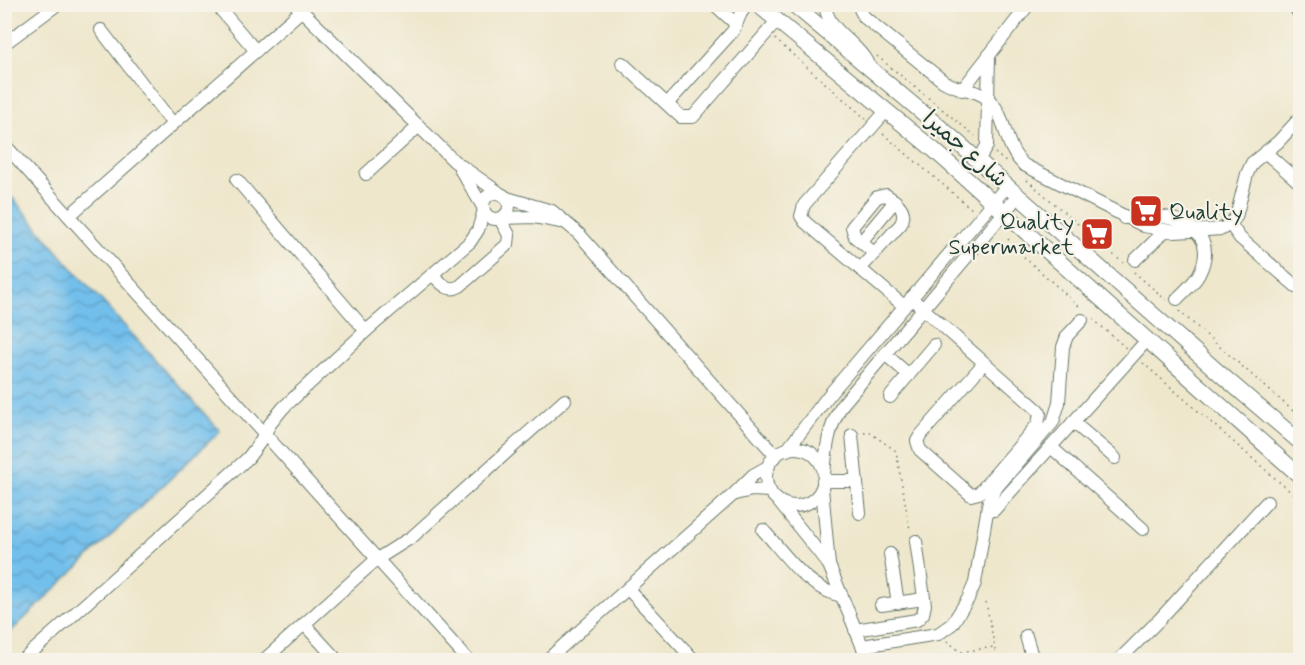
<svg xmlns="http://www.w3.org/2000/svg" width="1305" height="665" font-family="Mynerve,'Playpen Sans Arabic',sans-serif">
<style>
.water{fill:url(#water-waves);stroke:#487e90;stroke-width:1.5}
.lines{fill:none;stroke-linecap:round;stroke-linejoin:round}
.minor-casing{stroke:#677869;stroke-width:14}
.major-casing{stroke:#677869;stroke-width:17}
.path{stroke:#677869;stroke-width:1.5;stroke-dasharray:1.5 4.5;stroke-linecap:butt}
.minor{stroke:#fff;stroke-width:12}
.major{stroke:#fff;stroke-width:15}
.labels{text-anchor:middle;stroke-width:4.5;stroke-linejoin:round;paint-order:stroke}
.street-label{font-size:22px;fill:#1f3d34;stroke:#f7f3e8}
.poi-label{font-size:22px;fill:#1f3d34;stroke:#f7f3e8;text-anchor:start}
</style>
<defs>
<pattern id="water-waves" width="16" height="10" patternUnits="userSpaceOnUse" patternTransform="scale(1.5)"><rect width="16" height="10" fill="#72bfec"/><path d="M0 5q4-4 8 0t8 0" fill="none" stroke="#5d9cc0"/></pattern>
</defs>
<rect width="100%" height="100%" fill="#f7f3e8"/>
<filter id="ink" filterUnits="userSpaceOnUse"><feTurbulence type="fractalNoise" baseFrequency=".0167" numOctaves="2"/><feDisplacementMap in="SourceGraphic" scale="12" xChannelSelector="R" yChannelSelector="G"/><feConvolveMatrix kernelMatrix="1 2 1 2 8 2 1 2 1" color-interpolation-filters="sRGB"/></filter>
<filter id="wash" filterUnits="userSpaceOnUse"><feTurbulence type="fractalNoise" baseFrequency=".008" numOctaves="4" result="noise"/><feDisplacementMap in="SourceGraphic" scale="24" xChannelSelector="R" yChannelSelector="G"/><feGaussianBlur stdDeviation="1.35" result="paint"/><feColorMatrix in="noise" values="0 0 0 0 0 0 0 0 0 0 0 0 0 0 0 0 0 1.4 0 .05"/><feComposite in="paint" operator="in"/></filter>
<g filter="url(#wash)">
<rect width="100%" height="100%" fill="#eee7cc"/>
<path class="water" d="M4,188L72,268L220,431L5,637Z"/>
</g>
<g filter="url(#ink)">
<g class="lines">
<g class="minor-casing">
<g id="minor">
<path d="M216,4L256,51"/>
<path d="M295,4L454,161L498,192"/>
<path d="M714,4L736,24"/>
<path d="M825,4C827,31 855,40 867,62"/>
<path d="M860,4V9L864,17L943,81C958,91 976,88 989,100C1008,117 1002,145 1024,165L1144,226L1175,232L1222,229L1230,224L1236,217L1247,174L1252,163L1278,142L1300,118"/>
<path d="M1293,4L1300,15"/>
<path d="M101,30L173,124"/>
<path d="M4,44L58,4"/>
<path d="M622,63L681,117H693L777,21"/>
<path d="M962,90L1029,4"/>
<path d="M667,104L733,31L741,13L747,4"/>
<path d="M887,110L804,205L801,216L805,222L904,306"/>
<path d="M4,144L468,660"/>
<path d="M1265,152L1300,183"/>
<path d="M978,160L987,146L989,55"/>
<path d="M460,169L483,207"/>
<path d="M366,174L419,126"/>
<path d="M237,180L366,331"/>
<circle cx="496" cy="206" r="13"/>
<path d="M507,198L552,211L579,234L776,456"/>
<path d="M69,216L301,11"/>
<path d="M502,218L534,217L561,222"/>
<path d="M1124,218C1160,209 1225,223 1199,274C1194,284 1184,291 1177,299"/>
<path d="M1230,224L1240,238L1298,288"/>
<path d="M861,242L895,201"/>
<path d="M1135,260L1165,231"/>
<path d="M860,269L901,224C908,210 897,202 886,195L877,197L852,227L855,237L874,253"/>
<path d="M433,275C441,283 448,293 460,286L508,244L509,235L500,219"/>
<path d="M911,298L1038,410L1040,413L1038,424L979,493L971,495L920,450L917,441L920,436L984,363"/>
<path d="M885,354L909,375"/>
<path d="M890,397L934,345"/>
<path d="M1073,422L1115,458"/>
<path d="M852,435L860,513"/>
<path d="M1051,447L1143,529"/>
<circle cx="795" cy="477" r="29"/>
<path d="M787,450L829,395L1007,186"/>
<path d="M824,475C826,449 828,428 842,405L1018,196"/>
<path d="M823,481H856"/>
<path d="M822,488L829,565L868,660"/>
<path d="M735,494L752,490L770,491"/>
<path d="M778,501L829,565"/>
<path d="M994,510L1148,339"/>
<path d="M763,530C786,555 807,589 842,596"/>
<path d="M890,554L898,603"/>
<path d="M628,589L694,660"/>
<path d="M881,605L924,599"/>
<path d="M304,624L337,660"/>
<path d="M855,630L917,620L923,614L925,605L916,541"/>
<path d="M1026,636L1033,660"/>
<path d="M862,646L938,634L952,624L968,599L975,583L989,500L996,488L1053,422L1059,403L1063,347L1067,336L1082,320"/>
<path d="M23,660L248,458L260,442L270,424L283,408L366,331L470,242L478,230L484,210"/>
<path d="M264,660L377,559L412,537L565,400"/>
<path d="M547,660L734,494L753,475L769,466"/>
<path d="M1119,660L1159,620L1267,502"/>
</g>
</g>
<g class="major-casing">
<g id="major">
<path d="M757,4L934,150L1300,476"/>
<path d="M793,4L948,134L1225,378L1300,442"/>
</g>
</g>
<g class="path">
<path d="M775,39L866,119"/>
<path d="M877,56L975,136"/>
<path d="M883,134L973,210"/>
<path d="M995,153L1007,163"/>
<path d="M1027,180L1123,263"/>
<path d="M1008,239L1022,255L1081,308"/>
<path d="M1134,272L1166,300"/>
<path d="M1179,311L1300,417"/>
<path d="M1093,319L1126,348"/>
<path d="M1143,363L1300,500"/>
<path d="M864,433L869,432L896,451L910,530"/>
<path d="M807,443L816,448"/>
<path d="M986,602L997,660"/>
<path d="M947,641L961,652L994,647"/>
</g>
<use href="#minor" class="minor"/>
<use href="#major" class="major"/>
</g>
</g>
<defs>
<g id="supermarket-square" transform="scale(1.725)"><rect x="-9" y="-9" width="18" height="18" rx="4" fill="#c8321e" stroke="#f7f3e8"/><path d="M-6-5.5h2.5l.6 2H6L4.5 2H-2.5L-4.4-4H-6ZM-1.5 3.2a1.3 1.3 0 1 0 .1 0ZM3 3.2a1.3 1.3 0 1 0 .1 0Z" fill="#fff"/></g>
</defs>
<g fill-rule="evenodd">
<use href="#supermarket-square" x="1146" y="211"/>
<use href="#supermarket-square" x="1097" y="234"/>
</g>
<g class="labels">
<g class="street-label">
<text transform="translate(966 148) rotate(41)" y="8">شارع جميرا</text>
</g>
<g class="poi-label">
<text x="1169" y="219">Quality</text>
<text x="1074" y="229" text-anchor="end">Quality<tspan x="1074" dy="25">Supermarket</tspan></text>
</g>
</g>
<rect width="1305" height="665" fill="none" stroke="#f7f3e8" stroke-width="24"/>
</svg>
